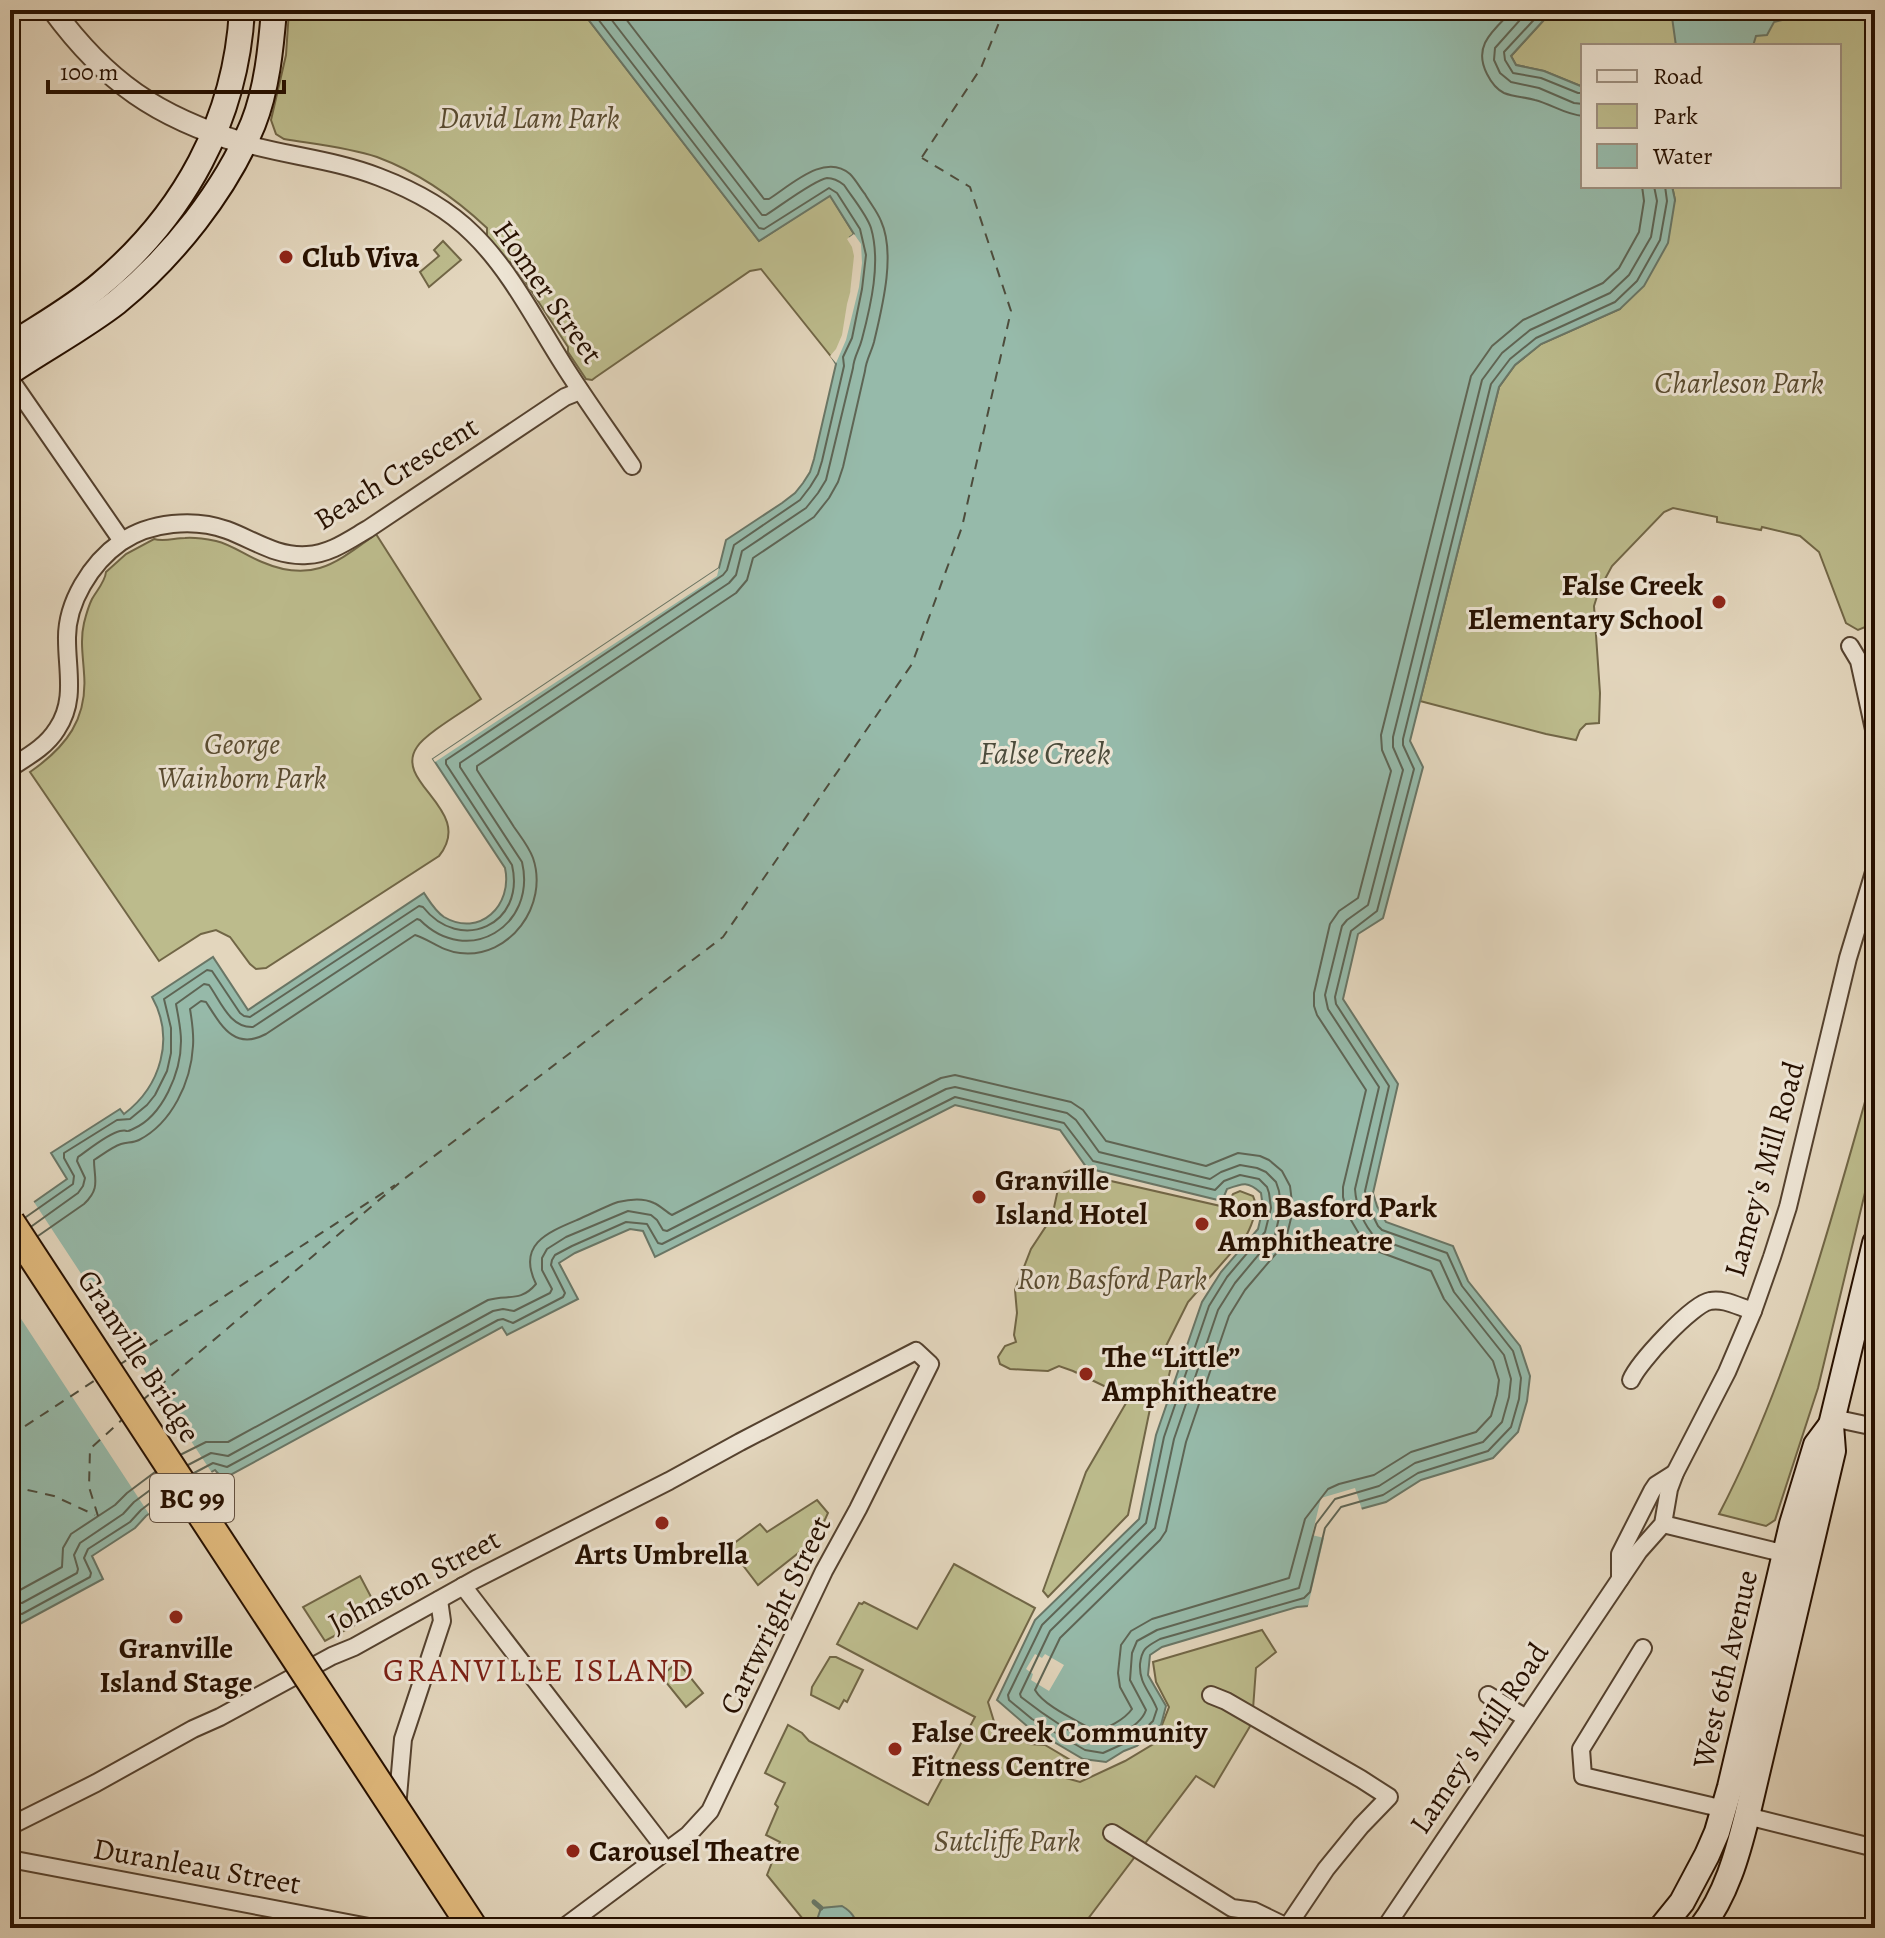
<svg xmlns="http://www.w3.org/2000/svg" width="1885" height="1938" font-family="Alegreya,serif">
<style>
.green{fill:#bcbb8c;stroke:#716646;stroke-width:2}
.water{fill:#96baaa;stroke:#697666;stroke-width:2}
.pier{fill:#e3d6bd}
.lines{fill:none;stroke-linecap:round;stroke-linejoin:round}
.shore{stroke:#5e6555;stroke-width:2}
.stream{stroke:#697666;stroke-width:5}
.ferry{stroke:#4d4c3c;stroke-width:2;stroke-dasharray:10 8;stroke-linecap:butt}
.minor-casing{stroke:#55422f;stroke-width:20}
.tertiary-casing{stroke:#55422f;stroke-width:24}
.secondary-casing{stroke:#261000;stroke-width:28}
.minor{stroke:#ede4d4;stroke-width:16}
.tertiary{stroke:#ede4d4;stroke-width:20}
.secondary{stroke:#ede4d4;stroke-width:24}
.trunk-bridge-casing{stroke:#261000;stroke-width:32;stroke-linecap:butt}
.trunk-bridge{stroke:#e2bb7e;stroke-width:28}
.poi-dot{fill:#8f2418;stroke:#ede4d4;stroke-width:3}
.labels{text-anchor:middle;stroke-width:6;stroke-linejoin:round;paint-order:stroke}
.shield{fill:#ede4d4;stroke:#625040;stroke-width:2}
.shield-label{font-size:28px;font-weight:bold;fill:#261000}
.park-label{font-size:30px;font-style:italic;fill:#5a4c31;stroke:#ede4d4}
.poi-label{font-size:30px;font-weight:bold;fill:#261000;stroke:#ede4d4;text-anchor:start}
.street-label{font-size:30px;fill:#261000;stroke:#ede4d4}
.water-label{font-size:32px;font-style:italic;fill:#4d4c3c;stroke:#ede4d4}
.neighbourhood-label{font-size:32px;letter-spacing:2px;fill:#7a1f14;stroke:#ede4d4}
</style>
<rect width="100%" height="100%" fill="#e3d6bd"/>
<filter id="stains"><feTurbulence type="fractalNoise" baseFrequency=".0025" numOctaves="4"/><feColorMatrix values="0 0 0 0 .2 0 0 0 0 .09 0 0 0 0 .02 0 0 0 .5 -.17"/></filter>
<radialGradient id="worn" r=".72"><stop offset=".6" stop-color="#630" stop-opacity="0"/><stop offset="1" stop-color="#630" stop-opacity=".3"/></radialGradient>
<g class="green">
<path d="M289,10H581L759,241L830,195L854,234L858,256L844,337L833,359L761,269L750,271L596,377L592,380L586,379L568,352V347L513,263L507,261L487,236V228C454,197 420,173 377,157C347,147 314,144 284,139L276,134L271,120L286,55Z"/>
<path d="M1553,10H1875V623L1858,630L1846,623L1819,552L1800,536L1762,527L1761,530L1717,522V517L1673,508L1664,512L1612,566L1599,590L1594,606L1600,693L1599,723L1586,724L1580,730L1576,740L1546,734L1420,701L1499,387L1515,365L1541,344L1620,309L1675,200L1672,186H1839V46H1583V87L1544,71L1516,65L1511,56Z"/>
<path d="M443,241L461,260L429,287L420,272L439,256L434,250Z"/>
<path d="M376,534L481,699C466,710 426,733 417,747C392,783 476,810 439,856L266,968L256,969L250,964L230,937L216,930L201,934L159,961L30,772C66,747 88,719 84,673C83,656 80,640 84,623C86,615 88,607 92,599C97,590 105,582 106,572L126,554L154,539C164,542 175,538 185,538C196,537 206,539 216,541C233,545 246,556 262,562C313,584 337,562 376,534Z"/>
<path d="M1875,1067V1151L1818,1388L1775,1520L1766,1526L1719,1514C1792,1374 1831,1219 1875,1067Z"/>
<path d="M1071,1170L1076,1173L1225,1207L1233,1194L1240,1191L1253,1196C1259,1207 1252,1225 1246,1236L1188,1302L1163,1352V1354L1172,1359C1171,1371 1165,1391 1160,1401L1151,1404L1128,1515L1048,1597L1043,1591L1086,1472L1129,1398L1073,1371L1059,1366L1048,1371L1028,1370L1010,1369L1000,1364L998,1357L1005,1346L1016,1342L1014,1335L1017,1313L1015,1290L1031,1249L1052,1217L1058,1189L1064,1173Z"/>
<path d="M817,1500L828,1513L816,1539L758,1585L729,1547L760,1524L767,1532Z"/>
<path d="M954,1564L1035,1608L988,1702L996,1728L1029,1744L1045,1745L1072,1761L1066,1778L1080,1782L1125,1761L1155,1743L1169,1707L1156,1682L1153,1662L1262,1630L1276,1652L1256,1668L1252,1723L1214,1787L1196,1776L1081,1928H792L803,1919L767,1875L780,1842L766,1835L778,1807L775,1804L785,1783L765,1773L788,1725L802,1733L809,1741L928,1805L975,1717L837,1644L859,1603L862,1604L864,1602L917,1629Z"/>
<path d="M360,1576L379,1612L325,1641L303,1607Z"/>
<path d="M830,1657H836L863,1670L847,1702L844,1700L839,1709L811,1695L812,1687Z"/>
<path d="M678,1662L703,1693L686,1707L661,1676Z"/>
</g>
<g class="water">
<path d="M581,10H1553L1511,56L1516,65L1544,71L1583,87V186H1672L1675,200L1668,243L1644,286L1620,309L1541,344L1515,365L1499,387L1410,741L1423,767L1383,918L1358,934L1343,999L1398,1084L1373,1193L1377,1206L1386,1222L1453,1246L1468,1281L1520,1346L1530,1376L1527,1401L1518,1432L1493,1458L1421,1480L1386,1502L1346,1513L1332,1531L1317,1597L1308,1606L1297,1607L1162,1647L1150,1655L1148,1675L1166,1706L1161,1725L1137,1746L1124,1751L1106,1762L1083,1759L1027,1726L997,1700L1035,1620L1139,1519L1156,1435L1202,1302L1221,1272L1258,1229L1263,1208L1261,1193C1248,1181 1243,1183 1227,1189L1222,1201L1087,1168L1060,1130L955,1105L655,1257L643,1231L630,1229L575,1253L559,1263L578,1299L507,1335L502,1327L223,1479L215,1470L185,1487L146,1516L135,1528L92,1556L103,1579L16,1626L10,1612V1219L67,1179L51,1153L120,1109L124,1114C161,1086 175,1038 152,997L213,957L248,1010L424,893C430,902 435,911 444,917C480,938 513,905 505,868L433,759L719,568L726,540L782,503L795,493L803,483L810,472L814,459L836,364L833,359L844,337L858,256L850,237L854,234L830,196L759,241Z"/>
<path d="M1671,10H1781L1786,19L1774,22L1767,35L1756,36L1753,46H1676Z"/>
<path d="M842,1906C852,1912 855,1917 858,1928C841,1928 827,1932 818,1917L821,1908Z"/>
</g>
<g class="pier">
<path d="M854,234L861,244L862,263L859,287L846,340L836,363L830,356L836,349L842,335L847,304L850,293L854,256L852,247L847,239Z"/>
<path d="M719,568L717,576L435,762L433,759Z"/>
<path d="M32,1199L214,1476L187,1490L151,1517L10,1302V1214Z"/>
<path d="M1355,1488L1363,1513L1348,1516L1336,1532L1320,1598L1310,1609L1307,1610L1324,1538L1312,1535L1321,1498Z"/>
<path d="M1035,1654L1042,1658L1045,1654L1064,1665L1049,1691L1031,1680L1033,1674L1026,1669Z"/>
</g>
<g class="lines">
<g class="shore">
<path d="M1513,10C1494,30 1472,45 1487,74C1491,82 1496,89 1504,93C1514,97 1525,97 1535,100C1551,104 1566,115 1583,116"/>
<path d="M1529,10L1495,48L1494,60L1500,73L1511,82L1539,88L1574,103L1583,104"/>
<path d="M1543,10L1504,52L1505,60L1513,73L1541,78L1578,93H1583"/>
<path d="M26,1217L73,1184L74,1176L64,1158V1153L117,1120L130,1119L147,1105L155,1095L167,1071L171,1053V1028L164,999L207,970L212,971L240,1013L244,1016L250,1017L419,906L423,907C460,954 526,925 512,865L446,764V760L723,575L727,570L734,545L800,500L810,487L818,474L822,461L844,366L843,357L852,338L862,289L866,255L860,229L837,193L829,188L764,229L759,228L591,10"/>
<path d="M32,1226L78,1193L83,1186L85,1178L77,1161L78,1157C88,1150 109,1133 120,1131C131,1129 123,1134 133,1129C163,1116 181,1072 181,1041C181,1028 178,1016 176,1004L204,984L209,985C221,1002 230,1028 253,1027L417,919L420,920C468,968 537,926 522,862L460,767V763L729,583L736,575L742,551L806,508L818,493L826,480L853,368C854,356 859,351 862,339C871,305 881,262 871,228C867,215 852,197 844,185C839,181 834,178 827,178C814,180 779,207 766,215H762L604,10"/>
<path d="M38,1236L84,1204C101,1188 94,1179 94,1160C102,1155 112,1147 121,1144C127,1142 133,1143 139,1140C172,1123 191,1082 193,1046C194,1033 192,1021 190,1009L201,1001L206,1002C221,1025 234,1051 266,1034L415,935C431,940 441,951 460,953C510,959 549,905 533,858C529,847 521,837 514,827C502,808 489,789 477,770V766L736,593L747,580L753,558L814,517L829,498L838,482L843,467L865,371C866,360 871,353 874,342C882,308 896,254 881,221C877,211 870,203 865,194C860,188 856,180 850,174C825,152 791,185 769,199H764L619,10"/>
<path d="M182,1454L206,1442H228L488,1300C507,1294 520,1303 536,1284C517,1245 546,1233 577,1220C591,1214 604,1207 618,1202C630,1199 644,1198 654,1203C661,1206 666,1212 672,1215L941,1078L955,1075L1071,1102L1083,1110L1106,1141L1206,1166L1238,1153L1260,1156L1269,1160L1282,1171L1290,1186L1293,1210L1285,1243L1245,1290L1229,1316L1186,1442L1166,1531L1160,1540L1060,1638L1035,1690C1044,1706 1076,1720 1093,1730C1105,1731 1125,1719 1132,1709L1120,1687L1118,1673L1121,1645L1131,1631L1152,1619L1289,1578L1305,1519L1328,1489L1339,1484L1374,1475L1411,1452L1476,1432L1491,1416L1497,1395L1499,1380L1493,1361L1444,1299L1431,1271L1374,1250L1365,1244L1348,1215L1343,1197V1187L1366,1090L1317,1015L1314,1006V993L1330,924L1339,911L1358,898L1391,771L1382,750L1381,735L1471,376L1492,346L1523,320L1603,283L1619,268L1639,232L1644,201L1642,186"/>
<path d="M188,1465L211,1453L228,1456L493,1311L503,1309L514,1311L550,1293L552,1289L542,1270V1258L547,1249L566,1237L628,1211L651,1215L657,1220L663,1230L667,1231L946,1089L955,1087L1067,1113L1076,1120L1099,1152L1210,1179L1221,1172L1240,1165L1257,1168L1266,1172L1276,1182L1279,1191L1281,1209L1275,1235L1235,1283L1218,1310L1174,1439L1155,1528L1050,1631L1020,1694L1021,1697C1035,1708 1086,1746 1102,1743C1108,1741 1114,1736 1119,1734C1130,1729 1142,1722 1146,1710L1130,1680L1132,1653L1137,1641L1157,1630L1299,1588L1316,1524L1335,1499L1379,1486L1415,1463L1483,1442L1502,1422L1509,1397L1511,1379L1504,1355L1454,1292L1440,1261L1376,1238C1364,1226 1356,1206 1355,1189L1379,1087L1328,1009L1325,995L1342,926L1347,920L1368,905L1403,770L1393,747V737L1482,380L1502,353L1530,330L1610,293L1629,275L1651,237L1657,201L1654,186"/>
<path d="M194,1473L213,1463L227,1467L498,1320L503,1319L513,1323L563,1297L565,1293L551,1265L552,1260L555,1255L572,1246L626,1222L647,1224L658,1243L662,1244L955,1097L1064,1123L1093,1161L1215,1190L1224,1181L1240,1175L1259,1179L1267,1187L1269,1193L1271,1208L1265,1232L1227,1277L1209,1306L1164,1437L1146,1523L1042,1625L1008,1695L1009,1700L1032,1719L1085,1750L1103,1753L1134,1739L1153,1721L1157,1709C1150,1691 1139,1684 1140,1664C1142,1648 1146,1647 1160,1639L1304,1598L1310,1592L1325,1528L1341,1507L1383,1495L1418,1473L1488,1451L1511,1427L1519,1399L1521,1378L1513,1351L1462,1286L1447,1253L1382,1230L1378,1226L1369,1208L1365,1191L1389,1086L1336,1004L1335,997L1351,931L1377,911L1414,769L1403,745V739L1491,384L1510,359L1536,338L1615,302L1637,281L1660,240L1667,201L1665,186"/>
<path d="M10,1590H20L62,1567L63,1548L71,1534L115,1505L127,1493L155,1472"/>
<path d="M10,1602L22,1603L77,1573L78,1569L74,1555L80,1543L123,1514L134,1502L161,1482"/>
<path d="M10,1612L22,1614L90,1577L91,1573L84,1558L88,1549L130,1522L141,1510L167,1490"/>
</g>
<g class="stream">
<path d="M1868,10L1870,34L1875,46"/>
<path d="M814,1902L821,1908"/>
</g>
<g class="ferry">
<path d="M922,157L981,68L1004,10"/>
<path d="M119,1365L395,1185"/>
<path d="M144,1399L404,1179L723,937L912,664L962,527L1011,311L970,187L922,158"/>
<path d="M10,1436L97,1379"/>
<path d="M10,1488L15,1487L54,1496L95,1515"/>
<path d="M98,1516L89,1487L90,1449L125,1417"/>
</g>
<g class="minor-casing">
<g id="minor">
<path d="M243,143C288,156 336,160 379,177C413,190 447,208 473,234C510,270 535,320 563,364C585,399 609,432 632,466"/>
<path d="M10,379L122,541"/>
<path d="M1850,646L1859,661L1875,734"/>
<path d="M10,768C27,757 46,747 57,729C76,701 67,671 67,640C66,603 91,563 121,542C150,522 194,518 227,530C254,540 276,557 307,555C330,554 349,540 368,529L565,397L580,391"/>
<path d="M1631,1380C1638,1363 1692,1304 1710,1301C1724,1298 1739,1307 1753,1311"/>
<path d="M1833,1418L1875,1427"/>
<path d="M1663,1524L1794,1556"/>
<path d="M1620,1579V1554L1652,1491L1656,1485L1675,1473"/>
<path d="M463,1586L666,1850"/>
<path d="M1643,1648L1581,1749L1583,1776L1724,1809"/>
<path d="M1488,1695L1526,1718"/>
<path d="M397,1808L403,1739L442,1621L439,1600"/>
<path d="M1747,1816L1875,1848"/>
<path d="M10,1826L96,1783L193,1729L220,1717L332,1656L354,1647L476,1579L669,1481L740,1442L916,1351L930,1364L858,1509L824,1571L710,1811L688,1835L563,1928"/>
<path d="M1112,1833L1232,1908L1254,1911L1287,1927L1326,1869L1361,1826L1389,1797L1361,1779L1226,1701L1211,1695"/>
<path d="M10,1859L374,1928"/>
<path d="M1385,1928L1639,1551L1663,1524L1669,1489L1675,1473L1727,1372L1753,1311L1772,1257L1788,1207L1848,958L1875,869"/>
</g>
</g>
<g class="tertiary-casing">
<path id="tertiary" d="M53,10C106,82 157,117 243,143"/>
</g>
<g class="secondary-casing">
<g id="secondary">
<path d="M10,346C40,326 73,308 101,284C184,214 236,120 242,10"/>
<path d="M10,372C44,349 85,327 117,302C173,256 225,191 253,124C267,89 271,47 274,10"/>
<path d="M1661,1928L1682,1902L1707,1855L1717,1832L1730,1787L1792,1524L1816,1445L1831,1425"/>
<path d="M1701,1928C1726,1895 1737,1856 1747,1816L1833,1451L1831,1425L1875,1243"/>
</g>
</g>
<use href="#minor" class="minor"/>
<use href="#tertiary" class="tertiary"/>
<use href="#secondary" class="secondary"/>
<g class="trunk-bridge-casing">
<path id="trunk-bridge" d="M10,1222L473,1928"/>
</g>
<use href="#trunk-bridge" class="trunk-bridge"/>
</g>
<g class="poi-dot">
<circle cx="286" cy="257" r="8"/>
<circle cx="1719" cy="602" r="8"/>
<circle cx="979" cy="1197" r="8"/>
<circle cx="1202" cy="1224" r="8"/>
<circle cx="1086" cy="1374" r="8"/>
<circle cx="662" cy="1523" r="8"/>
<circle cx="176" cy="1617" r="8"/>
<circle cx="895" cy="1749" r="8"/>
<circle cx="573" cy="1851" r="8"/>
</g>
<g class="labels">
<rect class="shield" x="150" y="1474" width="84" height="48" rx="6"/>
<g class="shield-label">
<text x="192" y="1508">BC 99</text>
</g>
<g class="park-label">
<text x="529" y="128">David Lam Park</text>
<text x="1739" y="393">Charleson Park</text>
<text x="242" y="754">George<tspan x="242" dy="34">Wainborn Park</tspan></text>
<text x="1112" y="1289">Ron Basford Park</text>
<text x="1007" y="1851">Sutcliffe Park</text>
</g>
<g class="poi-label">
<text x="302" y="267">Club Viva</text>
<text x="1703" y="595" text-anchor="end">False Creek<tspan x="1703" dy="34">Elementary School</tspan></text>
<text x="995" y="1190">Granville<tspan x="995" dy="34">Island Hotel</tspan></text>
<text x="1218" y="1217">Ron Basford Park<tspan x="1218" dy="34">Amphitheatre</tspan></text>
<text x="1102" y="1367">The “Little”<tspan x="1102" dy="34">Amphitheatre</tspan></text>
<text x="662" y="1564" text-anchor="middle">Arts Umbrella</text>
<text x="176" y="1658" text-anchor="middle">Granville<tspan x="176" dy="34">Island Stage</tspan></text>
<text x="911" y="1742">False Creek Community<tspan x="911" dy="34">Fitness Centre</tspan></text>
<text x="589" y="1861">Carousel Theatre</text>
</g>
<g class="street-label">
<text transform="translate(548 292) rotate(55)" y="10">Homer Street</text>
<text transform="translate(396 473) rotate(-32)" y="10">Beach Crescent</text>
<text transform="translate(1764 1169) rotate(-74)" y="10">Lamey's Mill Road</text>
<text transform="translate(139 1356) rotate(57)" y="10">Granville Bridge</text>
<text transform="translate(414 1581) rotate(-28)" y="10">Johnston Street</text>
<text transform="translate(775 1615) rotate(-64)" y="10">Cartwright Street</text>
<text transform="translate(1725 1669) rotate(-77)" y="10">West 6th Avenue</text>
<text transform="translate(1479 1738) rotate(-56)" y="10">Lamey's Mill Road</text>
<text transform="translate(197 1866) rotate(10)" y="10">Duranleau Street</text>
</g>
<g class="water-label">
<text x="1045" y="764">False Creek</text>
</g>
<g class="neighbourhood-label">
<text x="539" y="1681">GRANVILLE ISLAND</text>
</g>
</g>
<rect width="1885" height="1938" fill="none" stroke="#e3d6bd" stroke-width="40"/>
<rect x="12" y="12" width="1861" height="1914" fill="none" stroke="#261000" stroke-width="4"/>
<rect x="20" y="20" width="1845" height="1898" fill="none" stroke="#261000" stroke-width="2"/>
<rect x="1581" y="44" width="260" height="144" fill="#ede4d4" stroke="#9d8f7f" stroke-width="2"/>
<rect x="1597" y="70" width="40" height="12" fill="#ede4d4" stroke="#9d8f7f" stroke-width="2"/>
<text x="1653" y="84" font-size="24" fill="#261000">Road</text>
<rect x="1597" y="104" width="40" height="24" fill="#bcbb8c" stroke="#9d8f7f" stroke-width="2"/>
<text x="1653" y="124" font-size="24" fill="#261000">Park</text>
<rect x="1597" y="144" width="40" height="24" fill="#96baaa" stroke="#9d8f7f" stroke-width="2"/>
<text x="1653" y="164" font-size="24" fill="#261000">Water</text>
<path d="M48 80v12h236v-12" fill="none" stroke="#261000" stroke-width="4"/>
<text x="60" y="80" font-size="24" fill="#261000" stroke="#ede4d4" stroke-width="6" paint-order="stroke">100 m</text>
<rect width="100%" height="100%" filter="url(#stains)"/>
<rect width="100%" height="100%" fill="url(#worn)"/>
</svg>
